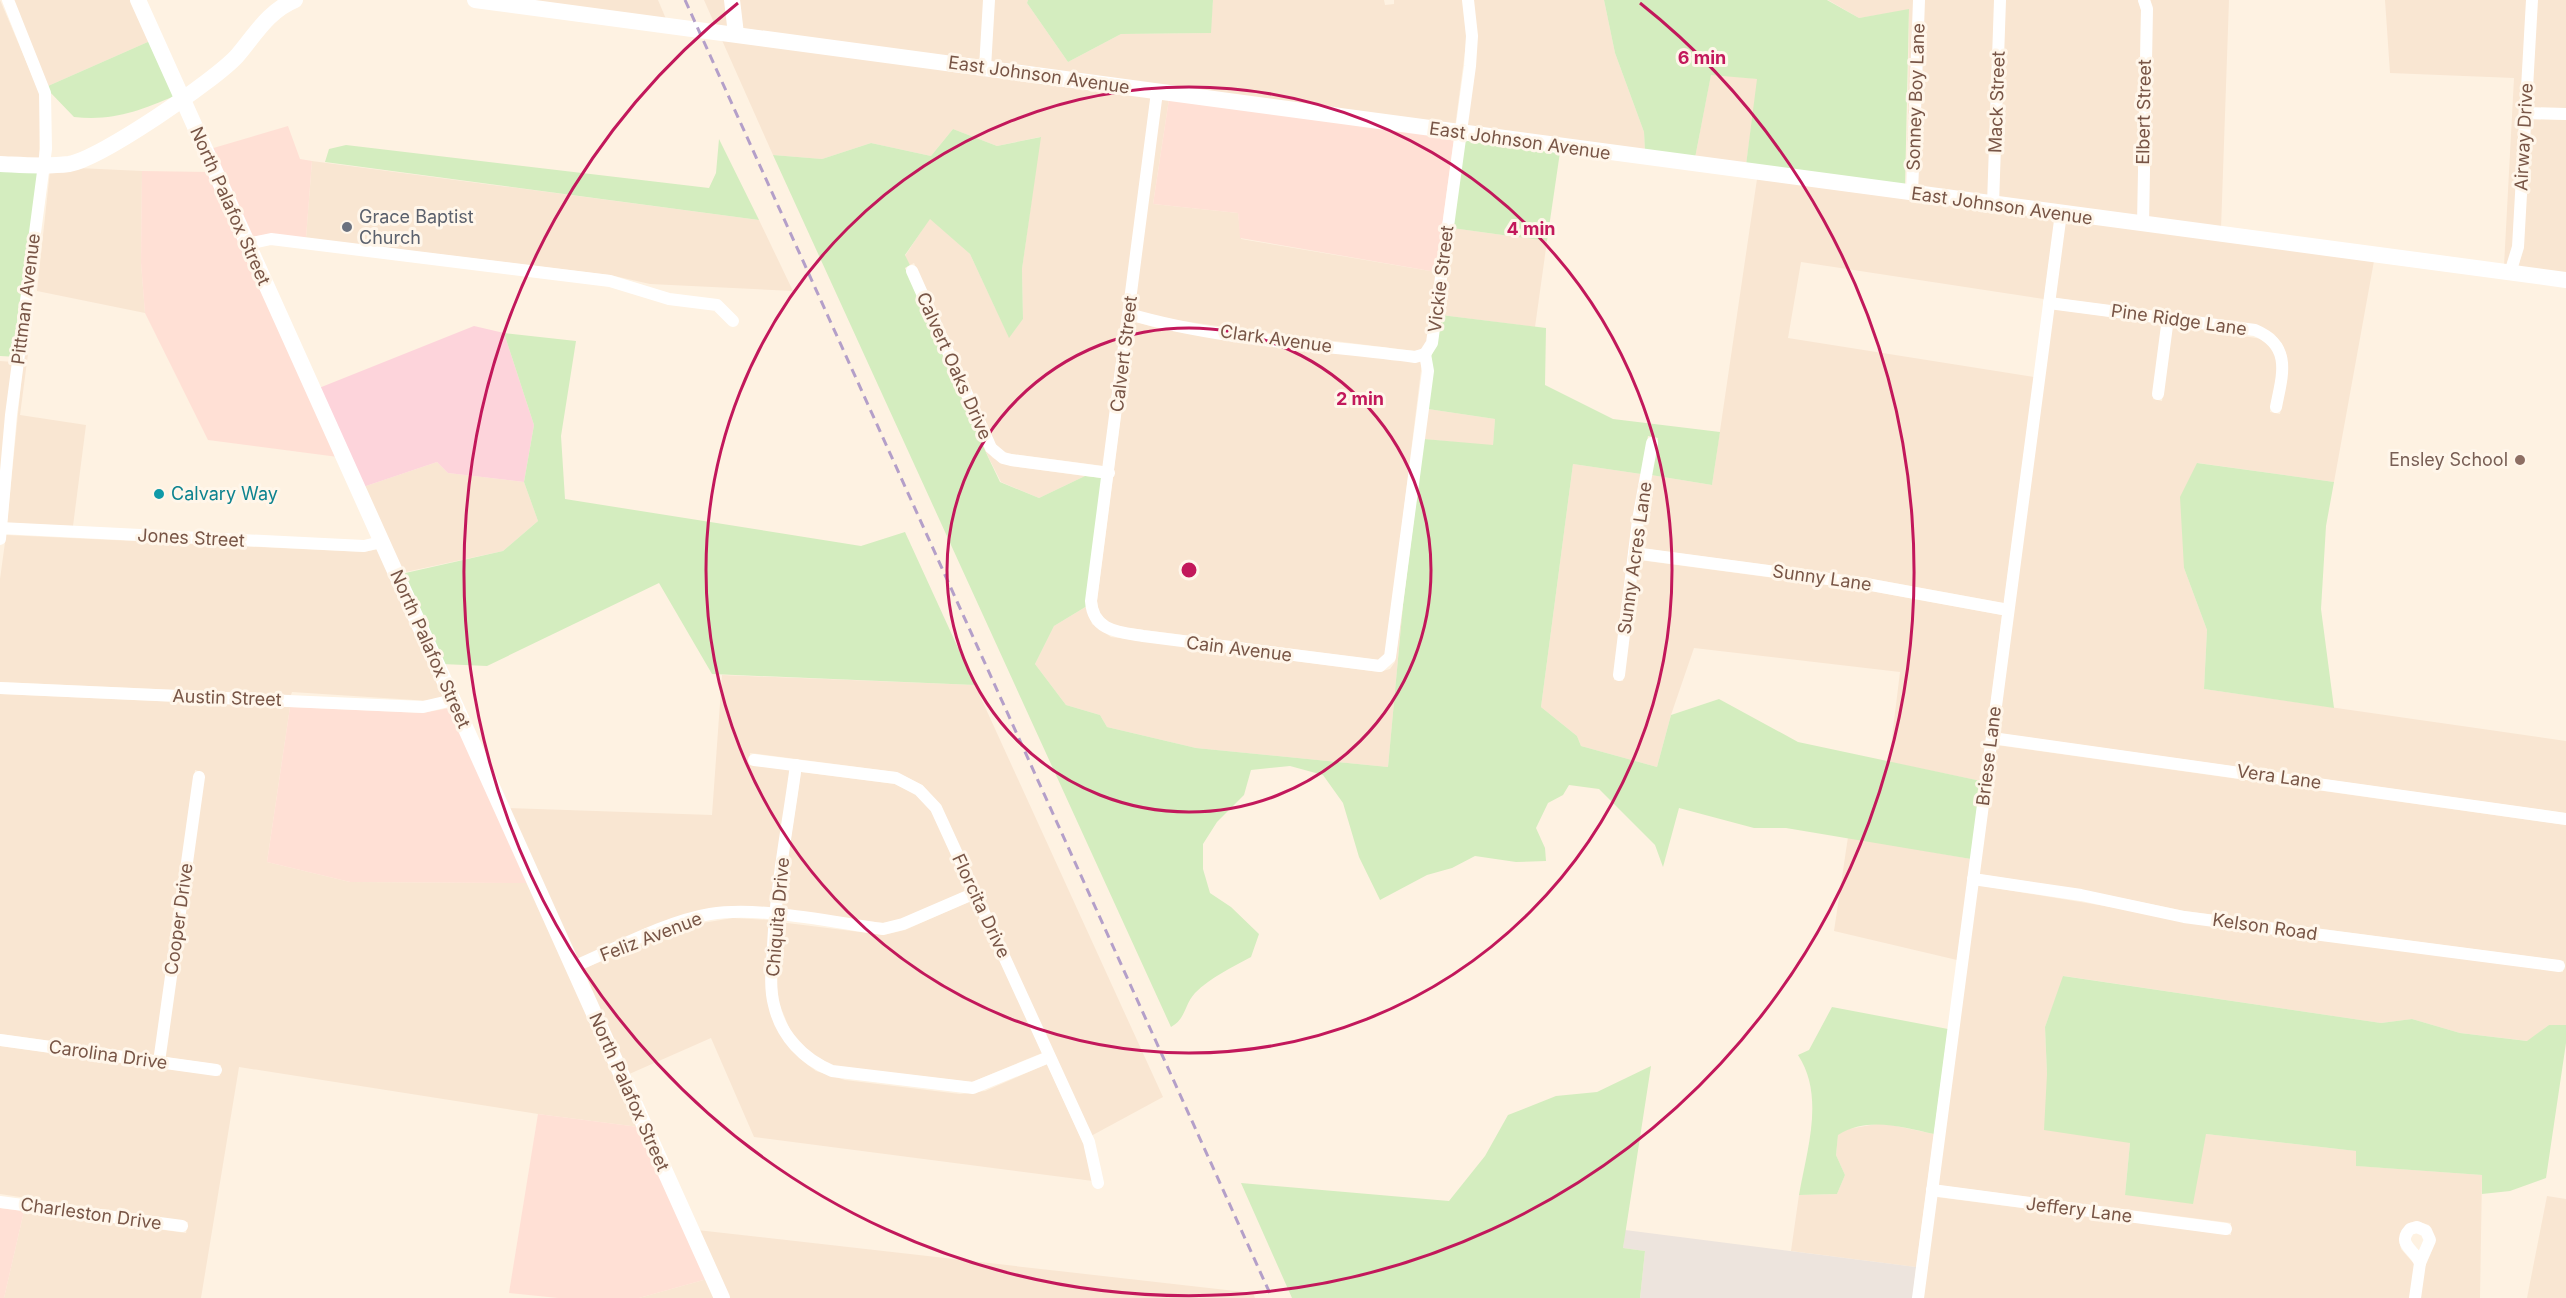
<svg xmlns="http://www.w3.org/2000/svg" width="2566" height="1298" font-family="Inter,sans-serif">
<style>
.residential{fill:#f9e6d2}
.commercial{fill:#ffe0d5}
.industrial{fill:#ede4dd}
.medical{fill:#fdd4db}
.green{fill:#d4edbf}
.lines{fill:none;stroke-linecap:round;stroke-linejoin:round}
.street{stroke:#fff;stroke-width:12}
.secondary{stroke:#fff;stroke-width:16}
.rail{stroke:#b49fc9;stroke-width:3;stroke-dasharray:9 6;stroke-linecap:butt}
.ring{fill:none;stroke:#c2185b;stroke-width:3}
.worship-dot{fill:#6b7280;stroke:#fff6ea;stroke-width:2}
.education-dot{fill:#8d6e63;stroke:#fff6ea;stroke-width:2}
.culture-dot{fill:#0f9aa8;stroke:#fff6ea;stroke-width:2}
.labels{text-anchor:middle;stroke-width:6;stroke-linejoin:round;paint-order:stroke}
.street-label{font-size:18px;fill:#785546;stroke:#fff6ea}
.worship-label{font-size:18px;fill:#5b616d;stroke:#fff6ea;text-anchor:start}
.education-label{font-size:18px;fill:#785e54;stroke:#fff6ea;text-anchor:end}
.culture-label{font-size:18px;fill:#0d838f;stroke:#fff6ea;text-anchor:start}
.centre{fill:#c2185b;stroke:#fff6ea;stroke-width:3}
.ring-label{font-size:18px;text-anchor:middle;font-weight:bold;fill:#c2185b;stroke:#fff6ea;stroke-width:6;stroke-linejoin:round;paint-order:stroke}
</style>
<rect width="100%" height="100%" fill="#fef2e2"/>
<g class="residential">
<path d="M0,0L40,94L39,160L0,158Z"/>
<path d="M13,0H132L150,41L48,86Z"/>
<path d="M522,0H658L666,19Z"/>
<path d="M704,0H727L730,27L715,25Z"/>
<path d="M738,0H984L980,61L740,28Z"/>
<path d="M994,0H1028L1027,3L1068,62L1121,34L1210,33L1213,0H1384L1385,5L1394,4V0H1463L1467,36L1455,127L990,63Z"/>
<path d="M1473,0H1604L1615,53L1644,132L1645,152L1466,128Z"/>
<path d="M1828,0H1914L1907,187L1909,10L1859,18Z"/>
<path d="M1924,0H1995L1988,197L1917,188Z"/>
<path d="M2005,0H2138L2141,10L2138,218L1998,199Z"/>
<path d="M2149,0H2229L2221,229L2148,219Z"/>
<path d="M2385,0H2527L2513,246L2507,267L2504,266L2514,78L2390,73Z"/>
<path d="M2537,0H2566V108H2531Z"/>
<path d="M721,38L1151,97L1104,466L1012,454L1004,452L995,444L914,263L910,265L905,256L930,218L970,254L1009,337L1023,319L1022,269L1040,137L997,146L953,129L931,156L871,143L822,159L773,155Z"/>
<path d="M1711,74L1758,79L1746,165L1695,158Z"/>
<path d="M1161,98L1169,99L1153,204L1238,213L1241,239L1436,272L1427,341L1422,349L1415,351L1253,331L1162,318L1134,310Z"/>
<path d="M2531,119L2566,120V274L2518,268L2523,247Z"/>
<path d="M312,161L759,220L793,291L650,284L610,275L306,238Z"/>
<path d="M78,168L142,171L141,263L145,313L37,291L50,171Z"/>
<path d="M1757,179L2055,219L2044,299L1801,262L1788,338L2034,377L2004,603L1867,578L1640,548L1651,475L1712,485Z"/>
<path d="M2065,220L2374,261L2334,482L2198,463L2184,568L2207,630L2204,689L2566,741V813L1997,733L2053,309L2162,324L2153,399L2162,401L2172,325L2262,339L2274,351L2278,366L2270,412L2280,414L2287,374V356L2282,344L2274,334L2257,325L2055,298Z"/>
<path d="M1452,228L1547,241L1535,327L1441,315Z"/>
<path d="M1133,321L1160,329L1251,342L1422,362L1386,655L1379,660L1113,626L1099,613L1097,601Z"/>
<path d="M24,354H28L20,415L86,425L73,526L7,523Z"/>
<path d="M0,361L13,362L0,490Z"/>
<path d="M954,376L986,450L993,458L1011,466L1085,476L1039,498L1001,482L963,407Z"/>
<path d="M1428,409L1495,419L1493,446L1424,439Z"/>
<path d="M437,462L448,473L524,482L538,521L503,551L401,573L363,487Z"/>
<path d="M1573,464L1641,474L1614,680L1623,681L1639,560L1865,590L2002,615L1981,781L1889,762L1900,672L1694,648L1671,715L1657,767L1581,746L1577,736L1541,707Z"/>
<path d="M6,535L364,552L379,549L444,697L430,701L292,692L291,695L0,682V579Z"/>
<path d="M1403,605L1388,767L1196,748L1107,727L1100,715L1066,705L1035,664L1054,626L1087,606L1092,624L1111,637L1379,672L1390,669L1395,662Z"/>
<path d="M722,675L975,685L1163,1097L1091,1136L940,805L922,785L896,772L750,753L749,765L791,770L770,909L733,906L709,909L575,960L507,808L712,815Z"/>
<path d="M0,694L290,707L267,862L350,882L529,883L639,1127L538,1114L239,1067L201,1298H4L24,1211L186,1233L188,1222L0,1194V1046L220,1076L221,1065L165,1057L204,773L195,770L155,1055L0,1034Z"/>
<path d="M1996,745L2566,825V1025H2549L2528,1041L2460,1033L2412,1019L2381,1023L2064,976L2045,1027L2047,1074L2130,1143L2125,1195L2206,1134L2356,1151L2357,1166L2482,1175L2480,1298H2420L2425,1264L2435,1239L2429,1225L2416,1221L2409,1223L2399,1240L2401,1249L2415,1265L2410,1298H1923L1936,1197L2231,1235V1223L1937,1185L1977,885L2135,911L2183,922L2563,972L2564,961L2185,911L2082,890L1979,874Z"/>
<path d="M801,772L895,784L916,794L932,811L968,890L902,919L883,923L780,910Z"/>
<path d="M1848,837L1971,859L1957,960L1834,931Z"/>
<path d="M973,900L1042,1053L972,1082L833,1066L810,1053L790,1030L779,1003L777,987L779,922L884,935L905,930Z"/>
<path d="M733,918L769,920L767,964L791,1050L804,1062L816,1071L845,1080L960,1094L985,1091L1047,1064L1084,1145L1093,1181L754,1137L711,1038L627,1075L580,970L690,925Z"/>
<path d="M1882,1123L1934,1134L1916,1267L1791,1251L1799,1195L1837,1194L1845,1175L1836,1155L1838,1134L1848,1129Z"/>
<path d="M2547,1196L2566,1199V1298H2527Z"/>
<path d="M697,1230L1253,1293L1255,1298H727Z"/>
<path d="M707,1279L716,1298H639Z"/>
</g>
<g class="commercial">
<path d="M1169,99L1454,138L1436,272L1240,238L1238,213L1153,204Z"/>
<path d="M288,126L300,159L312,161L306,238L271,234L251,237L210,149Z"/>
<path d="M142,171L209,172L338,457L208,440L145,313L141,263Z"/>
<path d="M290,707L423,713L449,708L529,883L350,882L267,862Z"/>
<path d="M538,1114L639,1127L707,1279L639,1298H558L509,1293Z"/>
<path d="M0,1208L24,1211L4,1298H0Z"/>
</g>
<path class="industrial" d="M1625,1230L1916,1267L1913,1298H1640L1645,1251L1623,1248Z"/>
<path class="medical" d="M474,326L504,333L534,425L524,482L448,473L437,462L363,487L319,388Z"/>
<g class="green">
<path d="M1028,0H1213L1211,33L1121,34L1068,62L1027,3Z"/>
<path d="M1604,0H1827L1859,18L1909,9L1905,187L1746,165L1757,79L1711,75L1695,158L1645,152L1644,132L1615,53Z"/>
<path d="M150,41L175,96C138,111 115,121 74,117L49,91L48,86Z"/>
<path d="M953,129L997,146L1041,137L1022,269L1023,319L1009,338L970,254L930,219L905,255L910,265L905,268C937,340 966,412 1000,482L1039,498L1085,476L1103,478L1087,606L1054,626L1035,664L1066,705L1100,715L1107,727L1196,748L1388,767L1403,605L1424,439L1493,445L1495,419L1428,409L1431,356L1437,344L1441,315L1546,328L1545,385L1613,419L1720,432L1712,485L1651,475L1658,438L1648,436L1641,474L1573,464L1541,707L1577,736L1581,746L1657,767L1671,715L1719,699L1798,742L1981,781L1971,859L1786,828H1754L1679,808L1663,867L1655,845L1599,789L1569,785L1563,795L1548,803L1536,828L1545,848L1546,861L1516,862L1475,856L1452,868L1427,875L1380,900L1359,857L1343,803L1323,775L1290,766L1251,770L1244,795L1217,822L1203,844V869L1210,893L1231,907L1259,934L1251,957C1231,968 1211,977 1195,993C1184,1005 1186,1019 1171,1027L773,155L822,159L871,143L931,156Z"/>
<path d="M719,139L759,220L325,162L329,149L346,145L709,188L716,173Z"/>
<path d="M1464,139L1560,152L1547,241L1452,228Z"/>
<path d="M0,164L43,166L19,357L0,356Z"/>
<path d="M504,333L576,341L561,436L565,499L861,546L905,532L975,685L712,674L659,583L487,666L442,664L401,574L503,551L538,521L524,482L534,425Z"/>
<path d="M2197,463L2334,482L2326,526L2321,609L2334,708L2204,689L2207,630L2184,568L2180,497Z"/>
<path d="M2063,976L2381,1023L2412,1019L2460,1033L2527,1041L2549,1025H2566V1043L2546,1178L2510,1191L2482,1194V1175L2356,1166V1151L2206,1134L2193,1204L2125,1195L2130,1143L2044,1130L2047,1074L2045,1027Z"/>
<path d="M1832,1007L1948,1029L1934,1134C1902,1127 1868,1116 1838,1135L1836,1155L1845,1175L1837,1194L1799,1195C1807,1149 1825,1096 1798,1055L1809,1050Z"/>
<path d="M1651,1066L1623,1248L1645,1251L1640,1298H1292L1241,1183L1449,1201L1485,1156L1508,1115L1556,1096L1597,1092Z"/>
</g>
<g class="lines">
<g class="street">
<path d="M985,68L989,0"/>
<path d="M1157,92L1091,601C1093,631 1118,632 1143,636L1380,666L1390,657L1428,371L1425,354"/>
<path d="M2526,113L2566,114"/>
<path d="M1912,194L1919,0"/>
<path d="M1993,204L2000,0"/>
<path d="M2143,224L2147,9L2144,0"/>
<path d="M248,244L271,239L610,281L669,299L717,305L733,321"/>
<path d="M912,271L991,448L1003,458L1011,460L1109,473"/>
<path d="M2510,273L2518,247L2532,0"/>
<path d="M2049,303L2255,330C2293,346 2282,376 2276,407"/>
<path d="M1129,314C1218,340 1322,345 1415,357L1425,354"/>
<path d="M1425,354L1432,343L1470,66L1472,36L1468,0"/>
<path d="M2158,394L2168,318"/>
<path d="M0,528L364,546L381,542"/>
<path d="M0,539L11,415L46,149L45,93L8,0"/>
<path d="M1634,553L1866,584L2008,610"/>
<path d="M1619,675L1638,520L1652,443"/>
<path d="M0,688L423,707L453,700"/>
<path d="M1992,738L2566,819"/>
<path d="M754,760L896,778L919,790L936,808L1089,1142L1098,1183"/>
<path d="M796,765C788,825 776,885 773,946C772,965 769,986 774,1005C781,1036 803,1059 832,1071L973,1088L1049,1057"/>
<path d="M1973,879L2081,895L2184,917L2559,966"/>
<path d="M573,967C613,950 667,921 710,914C760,906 831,922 883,929L903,924L975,893"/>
<path d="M0,1040L216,1070"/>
<path d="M159,1062L199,777"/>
<path d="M1932,1190L2226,1229"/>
<path d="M0,1202L182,1226"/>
<path d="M2417,1227L2426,1231L2430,1240L2420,1263C2415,1250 2396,1244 2410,1229Z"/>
<path d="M1918,1298L2061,213"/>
<path d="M2415,1298L2420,1263"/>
</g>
<g class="secondary">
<path d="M138,0L722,1298"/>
<path d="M475,0L2566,280"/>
<path d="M732,0L736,34"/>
<path d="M0,164C23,165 46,167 69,164C100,159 214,81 237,56C255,35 268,11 295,0"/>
</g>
<path class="rail" d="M685,0L1272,1298"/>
</g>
<g class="ring">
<circle cx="1189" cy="570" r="242"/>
<circle cx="1189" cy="570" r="483"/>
<path d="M1640 3A725 725 0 1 1 738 3"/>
</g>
<circle class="worship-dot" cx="347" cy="227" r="6"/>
<circle class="education-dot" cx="2520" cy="460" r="6"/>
<circle class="culture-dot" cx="159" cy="494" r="6"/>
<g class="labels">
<g class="street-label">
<text transform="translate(1039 75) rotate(8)" y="6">East Johnson Avenue</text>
<text transform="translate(1916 97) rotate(-88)" y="6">Sonney Boy Lane</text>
<text transform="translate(1997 102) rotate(-88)" y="6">Mack Street</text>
<text transform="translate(2144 112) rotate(-89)" y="6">Elbert Street</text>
<text transform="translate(2524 137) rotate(-87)" y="6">Airway Drive</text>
<text transform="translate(1520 141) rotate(8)" y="6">East Johnson Avenue</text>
<text transform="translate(230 206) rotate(66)" y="6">North Palafox Street</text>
<text transform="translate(2002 206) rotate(8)" y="6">East Johnson Avenue</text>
<text transform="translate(1441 279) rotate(-83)" y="6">Vickie Street</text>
<text transform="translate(26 299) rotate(-83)" y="6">Pittman Avenue</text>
<text transform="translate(2179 320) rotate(8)" y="6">Pine Ridge Lane</text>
<text transform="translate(1276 339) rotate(8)" y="6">Clark Avenue</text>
<text transform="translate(1124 354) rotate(-83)" y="6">Calvert Street</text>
<text transform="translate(954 366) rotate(66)" y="6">Calvert Oaks Drive</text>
<text transform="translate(191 538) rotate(3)" y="6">Jones Street</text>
<text transform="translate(1635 558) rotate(-82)" y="6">Sunny Acres Lane</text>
<text transform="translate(1822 578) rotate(8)" y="6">Sunny Lane</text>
<text transform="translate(430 649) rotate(66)" y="6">North Palafox Street</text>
<text transform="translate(1239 649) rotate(7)" y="6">Cain Avenue</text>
<text transform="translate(227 698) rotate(2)" y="6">Austin Street</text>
<text transform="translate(1989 756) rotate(-83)" y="6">Briese Lane</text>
<text transform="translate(2279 777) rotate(8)" y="6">Vera Lane</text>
<text transform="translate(981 906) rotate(65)" y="6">Florcita Drive</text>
<text transform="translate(778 917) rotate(-85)" y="6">Chiquita Drive</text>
<text transform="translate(179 919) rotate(-82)" y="6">Cooper Drive</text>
<text transform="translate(2265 927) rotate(8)" y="6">Kelson Road</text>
<text transform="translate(651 937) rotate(-21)" y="6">Feliz Avenue</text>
<text transform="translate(108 1055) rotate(8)" y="6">Carolina Drive</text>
<text transform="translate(629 1092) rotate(66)" y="6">North Palafox Street</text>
<text transform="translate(2079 1210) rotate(7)" y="6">Jeffery Lane</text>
<text transform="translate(91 1214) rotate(8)" y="6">Charleston Drive</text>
</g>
<g class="worship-label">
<text x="359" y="223">Grace Baptist<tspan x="359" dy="21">Church</tspan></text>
</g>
<g class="education-label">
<text x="2508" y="466">Ensley School</text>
</g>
<g class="culture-label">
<text x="171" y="500">Calvary Way</text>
</g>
</g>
<circle cx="1189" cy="570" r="9" class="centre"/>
<g class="ring-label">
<text x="1702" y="64">6 min</text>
<text x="1531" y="235">4 min</text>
<text x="1360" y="405">2 min</text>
</g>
</svg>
